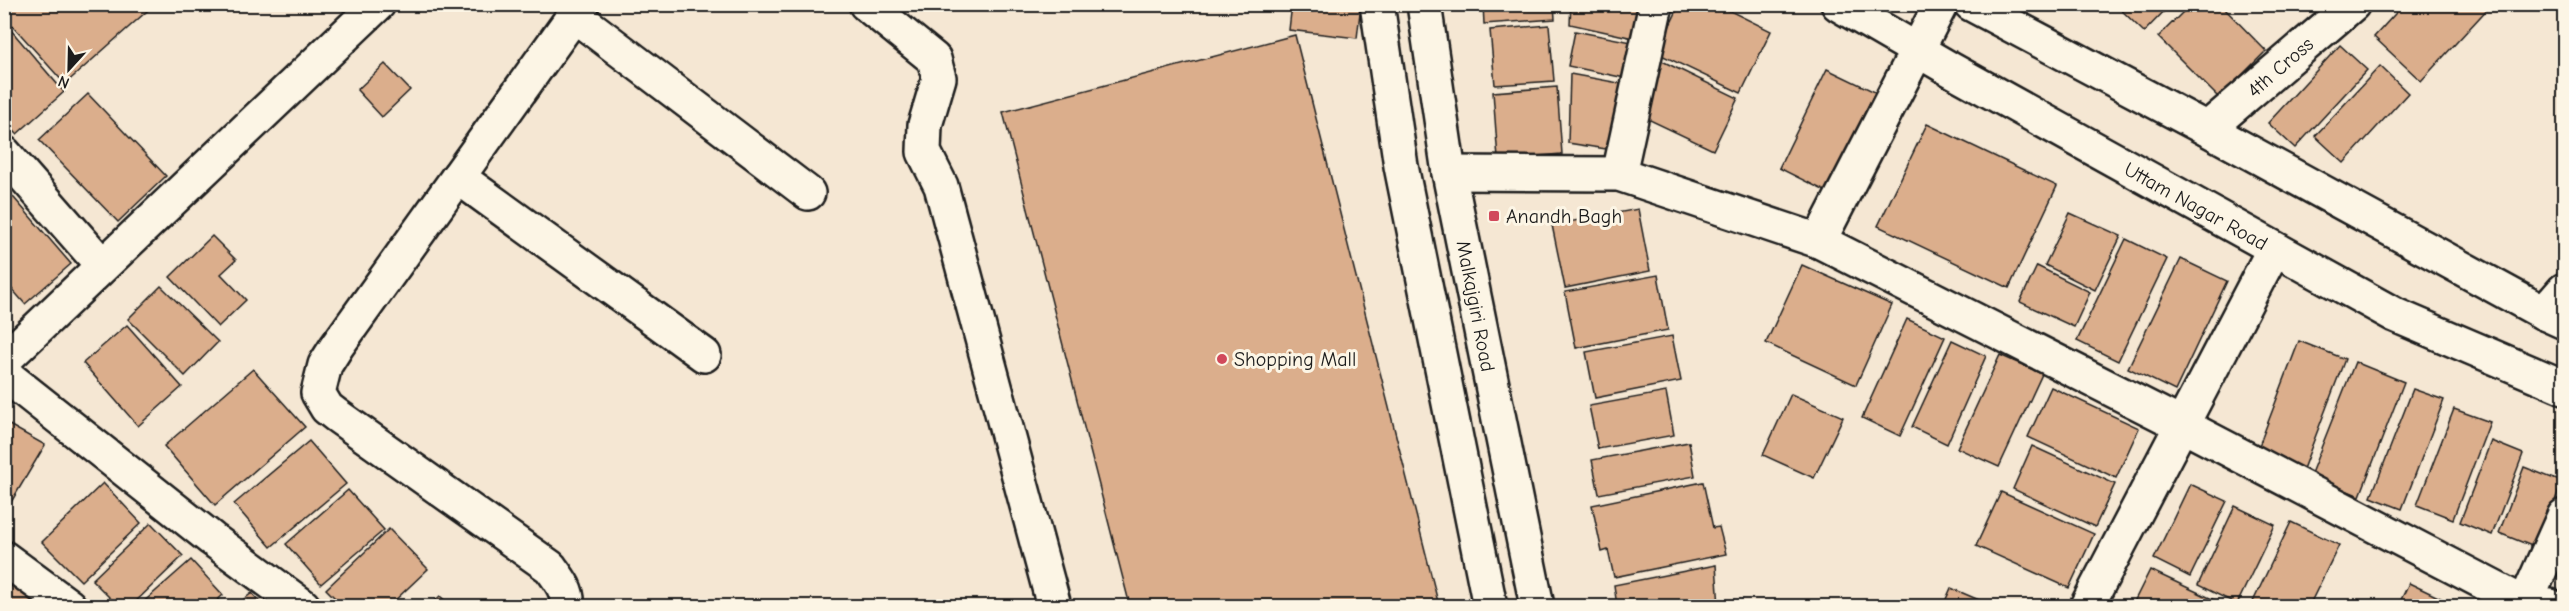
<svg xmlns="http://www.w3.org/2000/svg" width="2569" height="611" font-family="'Comic Neue',sans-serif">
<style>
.building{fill:#dbae8c;stroke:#1c1c1c;stroke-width:1.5}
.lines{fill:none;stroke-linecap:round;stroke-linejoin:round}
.street-casing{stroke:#1c1c1c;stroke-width:38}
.secondary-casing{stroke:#1c1c1c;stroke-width:38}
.street{stroke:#fcf5e5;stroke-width:33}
.secondary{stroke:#fcf5e5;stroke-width:33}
.poi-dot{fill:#d1495b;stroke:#fcf5e5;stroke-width:2}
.labels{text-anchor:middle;stroke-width:6;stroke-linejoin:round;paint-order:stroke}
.street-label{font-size:20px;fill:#1c1c1c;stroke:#fcf5e5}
.poi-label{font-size:20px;fill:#1c1c1c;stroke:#fcf5e5;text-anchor:start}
</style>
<rect width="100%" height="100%" fill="#f5e7d3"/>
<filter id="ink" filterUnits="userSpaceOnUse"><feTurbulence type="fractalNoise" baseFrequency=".0167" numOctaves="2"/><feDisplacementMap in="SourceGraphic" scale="12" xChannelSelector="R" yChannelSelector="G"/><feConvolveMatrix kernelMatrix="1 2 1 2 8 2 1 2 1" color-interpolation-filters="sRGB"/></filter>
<g filter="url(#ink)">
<g class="building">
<path d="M14,4H155L65,84L4,16V13Z"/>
<path d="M1292,4H1361L1357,38L1289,30Z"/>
<path d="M1483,4H1554L1555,19L1484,24Z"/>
<path d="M1571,4H1646L1638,39L1570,24Z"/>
<path d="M1680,4H1716L1771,31L1741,93L1657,53Z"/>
<path d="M2115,4H2171L2144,32Z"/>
<path d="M2191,4H2220L2266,51L2219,98L2158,37Z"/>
<path d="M2404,4H2492L2421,81L2374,37Z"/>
<path d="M4,22L64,92L17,134L4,121Z"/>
<path d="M1549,25L1554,81L1495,85L1490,30Z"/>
<path d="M1575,31L1637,43L1630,79L1568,66Z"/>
<path d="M1295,35L1439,606H1130L1003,112Z"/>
<path d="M2340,45L2367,70L2295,148L2268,123Z"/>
<path d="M1660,60L1738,98L1713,150L1635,113Z"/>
<path d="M385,64L410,90L382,117L357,90Z"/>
<path d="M2380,66L2408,93L2344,163L2315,136Z"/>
<path d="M1827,69L1875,92L1827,192L1779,168Z"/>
<path d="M1570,74L1630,85L1612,150L1568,143Z"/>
<path d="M1557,87L1562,154L1498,159L1493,92Z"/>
<path d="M88,94L166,176L118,222L39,140Z"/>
<path d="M1927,124L2057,186L2009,288L1878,226Z"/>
<path d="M8,191L71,264L25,304L4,280V193Z"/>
<path d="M1638,209L1650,271L1565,288L1552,225Z"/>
<path d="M2070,213L2121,236L2095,290L2045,265Z"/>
<path d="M212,236L236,260L221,274L246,300L218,327L170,277Z"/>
<path d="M2126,239L2167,259L2118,361L2077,341Z"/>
<path d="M2181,259L2227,281L2175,391L2128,368Z"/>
<path d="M1802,265L1892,305L1856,385L1766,343Z"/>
<path d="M2037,266L2090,292L2074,327L2020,302Z"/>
<path d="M1658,275L1668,330L1576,348L1565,292Z"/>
<path d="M161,286L218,342L185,376L128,319Z"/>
<path d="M1907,319L1945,337L1900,436L1862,418Z"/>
<path d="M127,325L182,387L138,426L83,363Z"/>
<path d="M1672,336L1681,381L1595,398L1586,352Z"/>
<path d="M1952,340L1986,356L1947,444L1912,427Z"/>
<path d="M2299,341L2345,359L2303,469L2257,451Z"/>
<path d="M2000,355L2042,374L1999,467L1957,448Z"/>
<path d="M2355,362L2404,382L2360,496L2310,476Z"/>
<path d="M253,369L305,427L215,505L164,446Z"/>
<path d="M2051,387L2139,428L2116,478L2028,437Z"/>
<path d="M2413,389L2444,400L2402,509L2371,497Z"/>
<path d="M1666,392L1674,435L1598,449L1589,406Z"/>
<path d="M1791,394L1843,417L1814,478L1763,455Z"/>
<path d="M2454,409L2490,422L2453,519L2417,505Z"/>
<path d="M4,422L45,445L4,514Z"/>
<path d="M309,441L346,484L271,547L234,504Z"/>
<path d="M2491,441L2523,454L2492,535L2460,522Z"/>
<path d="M1689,442L1695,476L1599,494L1592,460Z"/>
<path d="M2032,446L2115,484L2095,527L2013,489Z"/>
<path d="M2524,467L2562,482L2537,548L2499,533Z"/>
<path d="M1703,482L1713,528L1719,527L1726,554L1614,577L1608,550L1602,552L1592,505Z"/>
<path d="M103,483L141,523L81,581L42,542Z"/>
<path d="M2190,484L2227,501L2190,577L2154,559Z"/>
<path d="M348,490L384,530L321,584L286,544Z"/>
<path d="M2001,492L2094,534L2069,588L1976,546Z"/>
<path d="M2235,506L2275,525L2237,604L2198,585Z"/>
<path d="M2291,522L2339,545L2309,606H2251Z"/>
<path d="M151,523L183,556L131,606H118L92,580Z"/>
<path d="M389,529L428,569L389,606H343L326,589Z"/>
<path d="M191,560L223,595L211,606H139Z"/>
<path d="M1716,565L1719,606H1617L1614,585Z"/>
<path d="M2150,570L2227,606H2132Z"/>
<path d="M11,575L63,606H4V585Z"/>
<path d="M2409,583L2457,606H2398Z"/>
<path d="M1951,588L1993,606H1943Z"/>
<path d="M252,593L263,606H235Z"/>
<path d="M440,596L451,606H429Z"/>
</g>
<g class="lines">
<g class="street-casing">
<g id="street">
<path d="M866,4L934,59L939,78L925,125L924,152L941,186L1054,606"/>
<path d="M574,15L808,193"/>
<path d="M2207,129L2353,4"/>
<path d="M4,153L102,265"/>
<path d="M1449,173L1619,174L1819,241L2182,425L2525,604L2550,606"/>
<path d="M1619,174L1656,4"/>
<path d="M458,177L704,355"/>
<path d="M1819,241L1941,4"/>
<path d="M2544,313L2564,290"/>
<path d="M4,360L378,4"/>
<path d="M4,374L212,539L303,606"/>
<path d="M4,558L69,606"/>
<path d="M567,606C569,591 559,579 550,567L336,415L327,408L318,393L325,365L337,346L582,4"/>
<path d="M2087,606L2274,249"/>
<path d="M2524,606L2564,516"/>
</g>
</g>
<g class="secondary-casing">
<g id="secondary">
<path d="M1377,4L1401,166L1490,606"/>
<path d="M1424,4L1449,173L1537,606"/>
<path d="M1838,4L1950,69L2395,315L2564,387"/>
<path d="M1971,4L2207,129L2544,313L2564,322"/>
</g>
</g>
<use href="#street" class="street"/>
<use href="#secondary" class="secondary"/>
</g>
</g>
<g class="poi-dot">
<rect x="1488" y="210" width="12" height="12" rx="3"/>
<circle cx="1222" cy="359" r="6"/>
</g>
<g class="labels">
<g class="street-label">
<text transform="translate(2280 67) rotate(-41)" y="7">4th Cross</text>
<text transform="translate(2196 206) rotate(29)" y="7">Uttam Nagar Road</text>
<text transform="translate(1476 306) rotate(79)" y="7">Malkajgiri Road</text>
</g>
<g class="poi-label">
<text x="1506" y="223">Anandh Bagh</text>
<text x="1234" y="366">Shopping Mall</text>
</g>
</g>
<rect width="2569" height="611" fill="none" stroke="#fcf5e5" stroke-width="24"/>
<rect x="12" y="12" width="2545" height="587" fill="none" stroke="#1c1c1c" stroke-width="2" filter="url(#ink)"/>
<g transform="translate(69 69) rotate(202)" stroke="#fcf5e5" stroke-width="4.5" paint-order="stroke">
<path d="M0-4.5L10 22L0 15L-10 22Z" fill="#1c1c1c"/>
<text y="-9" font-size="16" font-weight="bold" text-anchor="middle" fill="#1c1c1c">N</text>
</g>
</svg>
